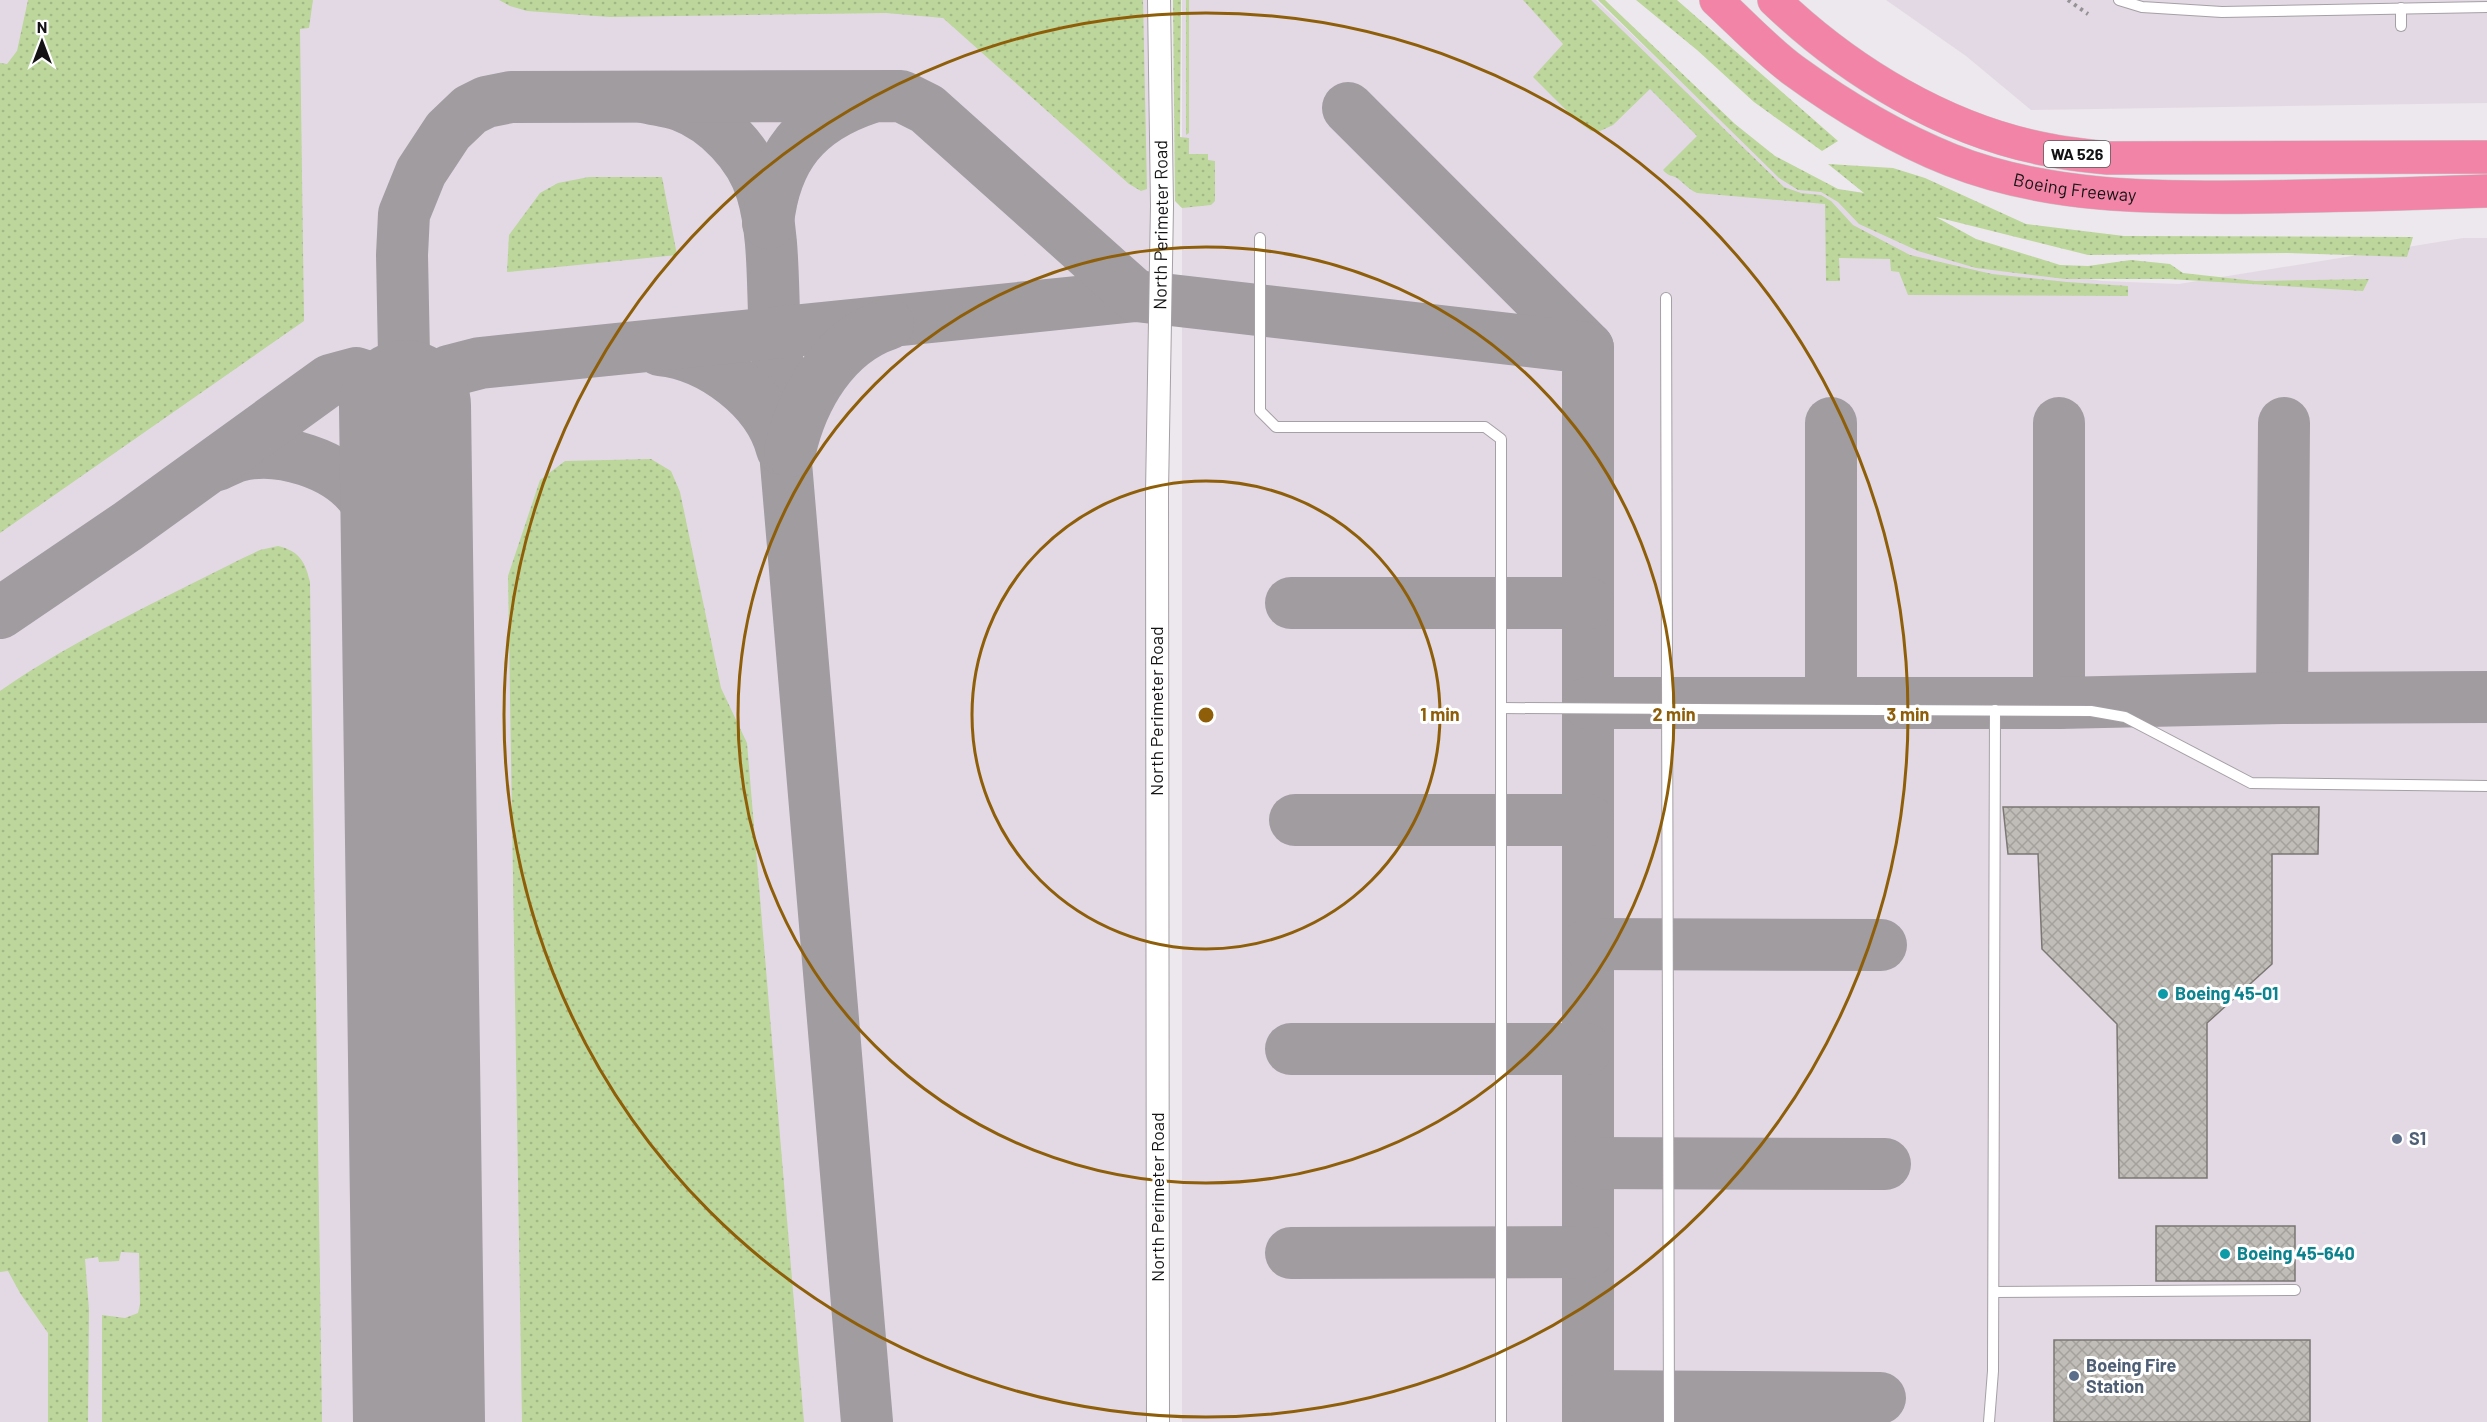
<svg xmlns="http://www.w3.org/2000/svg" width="2487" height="1422" font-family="Barlow,sans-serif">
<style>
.built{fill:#e3d9e4}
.grass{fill:url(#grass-dots)}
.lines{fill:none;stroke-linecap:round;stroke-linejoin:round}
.taxiway{stroke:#a09ca0;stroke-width:52}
.runway{stroke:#a09ca0;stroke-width:132}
.building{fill:url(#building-cross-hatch);stroke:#7b7773;stroke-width:1.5}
.service-casing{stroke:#a5a0a5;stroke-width:12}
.minor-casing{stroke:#a5a0a5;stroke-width:24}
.motorway-casing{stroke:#c7c6c7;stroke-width:34}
.path{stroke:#959295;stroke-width:4;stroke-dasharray:3 4.5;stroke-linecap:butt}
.service{stroke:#fff;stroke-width:10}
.minor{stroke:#fff;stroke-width:22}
.motorway{stroke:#f285a7;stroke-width:33}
.ring{fill:none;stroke:#8e5e08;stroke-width:3}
.culture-dot{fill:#0f9aa8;stroke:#fff;stroke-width:2}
.service-dot{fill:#5c6f8a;stroke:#fff;stroke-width:2}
.labels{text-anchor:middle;stroke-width:6;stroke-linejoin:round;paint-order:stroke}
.shield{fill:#fff;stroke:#5a595a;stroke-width:1.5}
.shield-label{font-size:16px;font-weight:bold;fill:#141214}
.street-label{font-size:18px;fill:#141214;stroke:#fff}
.culture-label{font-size:18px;font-weight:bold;fill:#0d838f;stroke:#fff;text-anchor:start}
.service-label{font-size:18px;font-weight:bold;fill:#4e5e75;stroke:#fff;text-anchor:start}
.centre{fill:#8e5e08;stroke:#fff;stroke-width:3}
.ring-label{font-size:18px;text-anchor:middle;font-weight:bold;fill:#8e5e08;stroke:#fff;stroke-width:6;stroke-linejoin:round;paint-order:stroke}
</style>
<defs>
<pattern id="grass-dots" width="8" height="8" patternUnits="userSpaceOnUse" patternTransform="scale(1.5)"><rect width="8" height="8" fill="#bcd69c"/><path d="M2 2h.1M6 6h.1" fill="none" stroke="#a1b786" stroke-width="1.8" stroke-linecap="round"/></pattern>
<pattern id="building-cross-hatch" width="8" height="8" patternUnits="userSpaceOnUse" patternTransform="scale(1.5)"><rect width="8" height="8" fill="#c0bdb8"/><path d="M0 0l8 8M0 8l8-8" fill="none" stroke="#a4a19d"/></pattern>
</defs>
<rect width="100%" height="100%" fill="#ede8ed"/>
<g class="built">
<path d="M0,0H1150L1151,1422H0Z"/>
<path d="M1182,0H1596L1694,94L1737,132L1803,180L2024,269L2102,281L2179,284L2463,238H2487V1422H1182Z"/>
<path d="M1886,0H2487V103L2031,110L1966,56Z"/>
</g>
<g class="grass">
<path d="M28,0H313L309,28L300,29L304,321L0,533V63L7,64L17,51Z"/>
<path d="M499,0H1143L1147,189L1141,191L1129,184L943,18L886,13L610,17L527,11L510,6Z"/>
<path d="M1173,0H1181L1180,137L1189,138V154H1208V160L1215,161V201L1211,205L1182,208L1175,201Z"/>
<path d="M1186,0H1189V133L1186,135Z"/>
<path d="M1523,0H1591L1784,187L1801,193L1821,195L1831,201L1853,225L1910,255L1992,274L2067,282L2128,286V296L1908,295L1899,272L1891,271L1890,259L1839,258L1840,281H1826L1825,204L1697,193C1688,189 1684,183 1677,178C1671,175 1668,176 1663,170L1697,136L1650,89L1613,125L1598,132L1591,131L1577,121L1533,77L1563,44Z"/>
<path d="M1598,0H1605L1735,124L1775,156L1838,189L1864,193L1828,164L1893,168L1925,178L2026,224L2124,236L2413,237L2407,257L2288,253L2088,255L1936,217L1976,239L2060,265L2088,266L2131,260L2170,264L2183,273L2255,281L2369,279L2363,291L2169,279H2065L1976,268L1918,251L1859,224L1838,202L1821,192L1798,190L1779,178Z"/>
<path d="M1636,0H1677L1838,141L1822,151L1754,102L1697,50Z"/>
<path d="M589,177H662L677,255L507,272L509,235L540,193L558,183Z"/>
<path d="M651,459L671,471L680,492L721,688L747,743L804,1422H522L508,576L540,480L565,461Z"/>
<path d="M278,546C299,551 305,561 310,582L322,1422H102V1315L125,1318L138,1313L140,1304L139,1253L121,1252L119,1261L99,1262L98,1257L85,1259L89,1310L88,1422H48V1333L20,1293L8,1271L0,1272V691C76,638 161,600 243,558L260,550Z"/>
</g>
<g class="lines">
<g class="taxiway">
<path d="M644,97C656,100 668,101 680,105C717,119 751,154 762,192C775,235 772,289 775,333L867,1422"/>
<path d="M1348,108L1588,348"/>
<path d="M768,223C775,157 806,119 869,98"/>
<path d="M660,350C711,355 769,398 782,449"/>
<path d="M405,406L424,385L449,371L480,363L1136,296L1588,348V1422"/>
<path d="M405,406L402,255L404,214L421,172L448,131L470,110L486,102L511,97L901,96L927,109L1136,296"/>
<path d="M1831,423V703"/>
<path d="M2059,423V703"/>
<path d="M790,451C802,398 834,342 888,324"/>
<path d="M217,465C224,462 231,458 238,456C279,445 338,464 363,498C382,526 394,558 407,589"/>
<path d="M1291,603H1588"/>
<path d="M0,613L128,526L330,380L356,373L384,382L392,397L405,406"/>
<path d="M2282,698L2284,423"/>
<path d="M1588,703H2059L2282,698L2487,697"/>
<path d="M1295,820H1588"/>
<path d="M1588,944L1881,945"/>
<path d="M1291,1049H1586"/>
<path d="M1588,1163L1885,1164"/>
<path d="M1291,1253L1588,1252"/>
<path d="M1588,1396L1880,1398"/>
</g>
<path class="runway" d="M405,406L419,1422"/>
</g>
<g class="building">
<path d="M2003,807H2319L2318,854H2272V964L2207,1023V1178H2119L2117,1024L2042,949L2038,854H2008Z"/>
<rect x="2156" y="1226" width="139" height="55"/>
<rect x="2054" y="1340" width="256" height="82"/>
</g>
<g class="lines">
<g class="service-casing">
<g id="service">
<path d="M2119,0L2142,7L2222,12L2487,7"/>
<path d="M2401,8V26"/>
<path d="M1260,238V411L1276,427H1485L1501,439V1422"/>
<path d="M1666,298L1669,1422"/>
<path d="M1501,708L2091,711L2125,717L2251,783L2487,786"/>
<path d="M1994,1292L2295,1290"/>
<path d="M1989,1422L1993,1371L1995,710"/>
</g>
</g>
<g class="minor-casing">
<g id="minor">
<path id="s1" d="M1158,1422L1157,492L1162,206L1159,0"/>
</g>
</g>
<g class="motorway-casing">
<g id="motorway">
<path id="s2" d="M1716,0C1741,23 1766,50 1793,70C1841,105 1896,138 1951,160C2047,198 2154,198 2255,197C2333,196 2410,194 2487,191"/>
<path d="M1774,0C1848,71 1946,131 2049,150C2068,154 2088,156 2108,158L2487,157"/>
</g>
</g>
<path class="path" d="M2068,0L2088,14"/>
<use href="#service" class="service"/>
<use href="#minor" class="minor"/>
<use href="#motorway" class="motorway"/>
</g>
<g class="ring">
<circle cx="1206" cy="715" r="234"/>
<circle cx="1206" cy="715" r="468"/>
<circle cx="1206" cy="715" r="702"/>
</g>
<g class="culture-dot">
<circle cx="2163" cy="994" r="6"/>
<circle cx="2225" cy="1254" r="6"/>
</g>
<g class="service-dot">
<circle cx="2397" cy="1139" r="6"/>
<circle cx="2074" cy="1376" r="6"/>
</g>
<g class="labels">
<rect class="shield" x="2044" y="141" width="66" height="26" rx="4.5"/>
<g class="shield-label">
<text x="2077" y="160">WA 526</text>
</g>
<g class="street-label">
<text dy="6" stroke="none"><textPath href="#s2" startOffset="414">Boeing Freeway</textPath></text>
<text dy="6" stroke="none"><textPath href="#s1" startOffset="1197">North Perimeter Road</textPath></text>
<text transform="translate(1157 711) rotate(-90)" y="6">North Perimeter Road</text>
<text transform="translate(1158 1197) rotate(-90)" y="6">North Perimeter Road</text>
</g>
<g class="culture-label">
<text x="2175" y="1000">Boeing 45-01</text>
<text x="2237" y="1260">Boeing 45-640</text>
</g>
<g class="service-label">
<text x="2409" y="1145">S1</text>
<text x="2086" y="1372">Boeing Fire<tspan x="2086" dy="21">Station</tspan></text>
</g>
</g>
<circle cx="1206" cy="715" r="9" class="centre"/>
<g class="ring-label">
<text x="1440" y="721">1 min</text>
<text x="1674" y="721">2 min</text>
<text x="1908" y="721">3 min</text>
</g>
<g transform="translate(42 42)" stroke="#ffffff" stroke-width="4.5" paint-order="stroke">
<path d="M0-4.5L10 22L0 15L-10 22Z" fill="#141214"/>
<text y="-9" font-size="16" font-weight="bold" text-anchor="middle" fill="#141214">N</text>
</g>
</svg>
